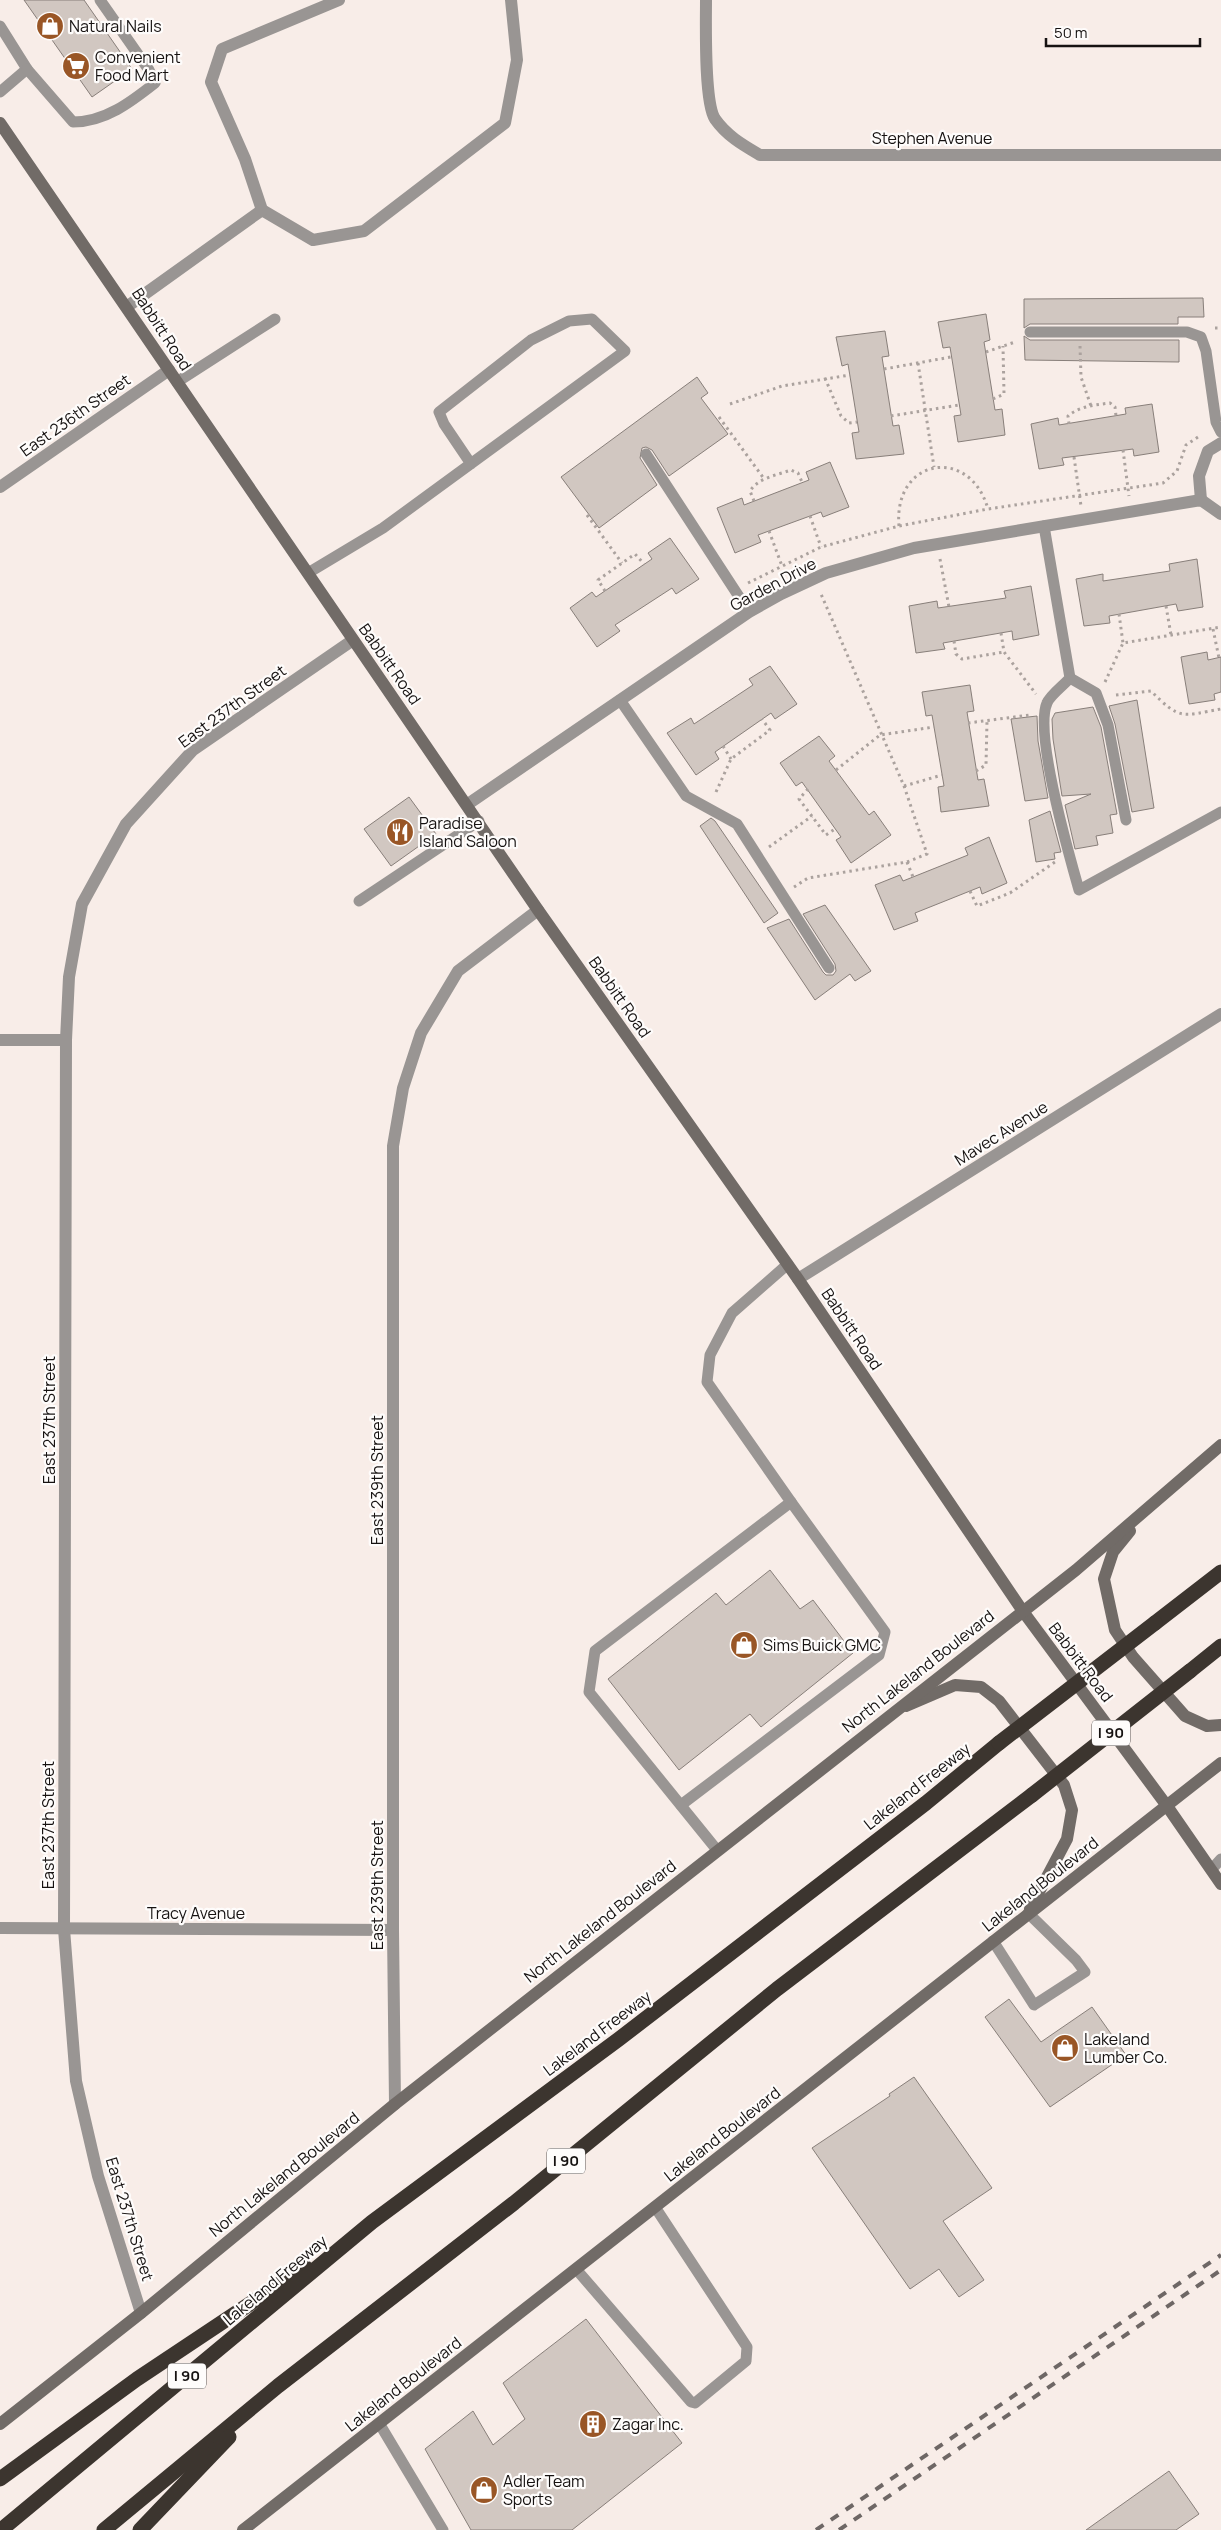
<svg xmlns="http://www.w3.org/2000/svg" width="1221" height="2530" font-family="Manrope,sans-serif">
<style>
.building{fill:#d1c7c1;stroke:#887f7a}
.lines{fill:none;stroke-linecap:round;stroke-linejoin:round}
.path{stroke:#aba29e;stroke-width:3;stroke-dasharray:2.5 4;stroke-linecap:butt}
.lane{stroke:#999593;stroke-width:11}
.street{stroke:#999593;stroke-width:12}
.secondary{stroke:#716b67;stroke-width:12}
.highway{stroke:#3c352f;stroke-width:15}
.rail{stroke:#6e6765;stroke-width:4;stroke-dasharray:9 9;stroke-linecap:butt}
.highway-bridge{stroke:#3c352f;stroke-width:15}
.labels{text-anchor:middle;stroke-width:4.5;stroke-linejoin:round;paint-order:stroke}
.shield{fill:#fefcfb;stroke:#5c5857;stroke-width:1}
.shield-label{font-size:15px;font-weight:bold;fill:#161211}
.poi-label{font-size:16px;fill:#161211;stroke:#fefcfb;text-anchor:start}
.street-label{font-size:16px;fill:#161211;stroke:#fefcfb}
</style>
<rect width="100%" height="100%" fill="#f8ede8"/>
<g class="building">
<path d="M24,0H84L132,69L92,97Z"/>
<path d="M1203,298L1204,317H1178V324H1030L1024,328V299Z"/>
<path d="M986,314L990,340L984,342L995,410L1002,409L1005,435L958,442L954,416L961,415L950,347L943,348L938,322Z"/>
<path d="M885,331L889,356L882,357L893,426L899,425L904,454L856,459L852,433L859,432L848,364L842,366L836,337Z"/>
<path d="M1024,336L1030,340H1179V362L1025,360Z"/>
<path d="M697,377L708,393L701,398L728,434L669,476L652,450L646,447L642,448L640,458L657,485L599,528L561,477Z"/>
<path d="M1152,404L1159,452L1134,456L1133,449L1062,458L1064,465L1039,469L1031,424L1058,418L1059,425L1126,414L1125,408Z"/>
<path d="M830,462L849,507L823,517L821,512L758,535L761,542L735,553L717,508L742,498L744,505L809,480L806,472Z"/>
<path d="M670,538L699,579L676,594L672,588L615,625L620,631L597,647L570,608L592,592L596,597L652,559L648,553Z"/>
<path d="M1197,559L1203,607L1178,611L1176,604L1109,616L1110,623L1084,626L1076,579L1103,574V581L1170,571L1169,564Z"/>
<path d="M1031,586L1039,635L1013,640L1012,631L943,643L945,649L916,653L909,606L937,601L938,608L1006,598L1004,591Z"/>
<path d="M1207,652L1208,660L1221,657V692L1214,694L1215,700L1189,704L1181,657Z"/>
<path d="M770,666L797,704L775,719L771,713L715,752L719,759L696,775L667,733L691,718L694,724L753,685L749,679Z"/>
<path d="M970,685L974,711L967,712L978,780L984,779L989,806L941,812L938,787L944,786L932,715L926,716L922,692Z"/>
<path d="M1137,700L1154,808L1132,812L1115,724L1109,706Z"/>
<path d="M1093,707L1101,727L1117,814L1110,815L1113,833L1096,836L1098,845L1075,849L1065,805L1091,794L1062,796L1053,739L1052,719L1055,713Z"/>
<path d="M1037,716L1038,741L1048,798L1025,801L1011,719Z"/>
<path d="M819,736L835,756L829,761L869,815L874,811L891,835L851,863L836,840L841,837L802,782L796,786L780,763Z"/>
<path d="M409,797L436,834L391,866L364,829Z"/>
<path d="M1050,811L1061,852L1054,853L1055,859L1036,862L1029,820Z"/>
<path d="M711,818L715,821L778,913L764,923L700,826Z"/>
<path d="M989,837L1007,883L982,894L980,887L915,913L918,921L894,930L875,885L900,875L903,881L968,855L965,848Z"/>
<path d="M825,905L871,971L855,981L850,974L815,1000L767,928L789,919L823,972L826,975H833L836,971L835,964L803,914Z"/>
<path d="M770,1570L800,1609L813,1600L853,1653L761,1727L750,1714L679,1770L608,1679L716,1593L726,1605Z"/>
<path d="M1009,1999L1041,2042L1092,2007L1126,2055L1050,2107L985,2017Z"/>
<path d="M914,2077L992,2188L943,2221L984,2280L959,2297L939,2269L910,2289L812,2148L890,2096L889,2094Z"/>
<path d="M586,2319L682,2443L572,2530H471L425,2449L473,2411L493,2445L525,2419L503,2383Z"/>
<path d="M1169,2471L1199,2514L1176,2530H1086Z"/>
</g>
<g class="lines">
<g class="path">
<path d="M1215,328H1221"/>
<path d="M1080,346L1081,377L1091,406"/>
<path d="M986,352L1015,342"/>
<path d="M918,363L934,467"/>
<path d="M884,369L951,357"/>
<path d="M825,378L841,416L849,423L857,422"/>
<path d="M993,399L1004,394L1003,346"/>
<path d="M730,404L782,386L850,375"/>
<path d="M891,416L959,405"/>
<path d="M719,417L765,480"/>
<path d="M1069,424L1068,416C1080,406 1095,405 1110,403L1115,407L1116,416"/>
<path d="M1123,450L1129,496"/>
<path d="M1074,457L1081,506"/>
<path d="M754,501L750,491C758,478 777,475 791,470L798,473L802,482"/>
<path d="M587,515L622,563"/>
<path d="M810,516L821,547"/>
<path d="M899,526C893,458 970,445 988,509"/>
<path d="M769,531L782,566"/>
<path d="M940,559L949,607"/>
<path d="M748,583L821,547L899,526L988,509L1163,483L1177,471L1186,445L1201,435"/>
<path d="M605,591L598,580L635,554L644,564"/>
<path d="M1166,606L1171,635"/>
<path d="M1119,614L1123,643"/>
<path d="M1213,629L1219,658"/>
<path d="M1001,633L1004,652L1036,694"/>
<path d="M954,641L956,654L962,659L1004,652"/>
<path d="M1105,682L1123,643L1221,627"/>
<path d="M1116,695L1151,691C1181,721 1181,716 1221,709"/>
<path d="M968,723L1030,715"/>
<path d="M723,746L731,759"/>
<path d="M836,770L880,735L934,727"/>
<path d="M976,771L986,765L987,721"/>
<path d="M904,786L942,775"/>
<path d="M808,789L799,799L826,835L835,829"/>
<path d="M716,792L731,759L770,730L762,719"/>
<path d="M769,847L812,816"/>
<path d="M907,862L913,877"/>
<path d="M794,887L808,878L907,862L927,854L904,786L821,594"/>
<path d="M970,891L977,906L1010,893L1055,862"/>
</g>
<g class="lane">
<path d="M0,26L27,69L0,92"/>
<path d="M27,69L73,122C105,122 131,102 155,83L149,70L100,0"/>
<path d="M1030,332H1187L1201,337L1206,351L1216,422L1221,432"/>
<path d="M177,382L275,319"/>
<path d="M646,454L749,612"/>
<path d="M1044,526L1070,678C1064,685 1050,695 1047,703C1034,733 1069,855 1079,890L1221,812"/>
<path d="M308,573L383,528L625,351L592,319L569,321L531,340L439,412L444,424L471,464"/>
<path d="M1070,678L1096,693L1108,725L1126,820"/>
<path d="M620,700L686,796L737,824L829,968"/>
<path d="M359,901L479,821"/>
<path d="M681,1805L879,1655L885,1632L791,1502"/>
<path d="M717,1850L589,1692L595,1651L791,1502L707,1382L710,1355L732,1313L788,1264"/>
<path d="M1211,1870L1221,1859"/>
<path d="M993,1941L1034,2005L1085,1972L1076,1960L1028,1913"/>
<path d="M576,2269L691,2402L695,2403L746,2361L747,2347L655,2207"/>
<path d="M379,2423L443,2530"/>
</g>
<g class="street">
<path d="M339,0L222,49L211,82L245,159L262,210L313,240L364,231L505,123L517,60L511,0"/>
<path d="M706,0C706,23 704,102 715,119C727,136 743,145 760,155H1221"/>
<path d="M128,306L262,210"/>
<path d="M0,487L169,370"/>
<path d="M1201,500L1199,476L1208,451L1221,443"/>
<path d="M468,804L749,612L781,594L826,573L914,548L1201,500L1221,514"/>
<path d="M0,1040H66"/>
<path d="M798,1279L1221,1014"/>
<path d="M0,1928L393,1930"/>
<path d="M395,2104L393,1930V1146L403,1088L421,1033L458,971L538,910"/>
<path d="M141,2313L98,2176L76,2081L64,1929L66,1040L69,977L82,904L126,824L193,750L353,640"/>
</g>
<g class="secondary">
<path d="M0,123L538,910L798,1279L1022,1610L1167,1806L1221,1884"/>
<path d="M1130,1531L1113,1552L1104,1579L1115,1630L1133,1657L1185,1716L1207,1726L1221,1725"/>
<path d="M906,1706L955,1685L981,1687L999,1701L1064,1785L1072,1810L1067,1839L1030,1909"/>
<path d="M0,2424L141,2313L395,2104L1076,1570L1221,1445"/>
<path d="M243,2530L1221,1763"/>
</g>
<g class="highway">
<path d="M1155,1623L1221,1572"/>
<path d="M1190,1671L1221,1646"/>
<path d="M0,2479L137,2379L305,2267"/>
<path d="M1,2530L372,2222L619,2039L926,1803L999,1743"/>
<path d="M104,2530L278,2386L514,2203L777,1989L1032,1795"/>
<path d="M140,2530L229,2437"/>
</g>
<g class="rail">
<path d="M816,2530L1221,2255"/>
<path d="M839,2530L1221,2270"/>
</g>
<g class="highway-bridge">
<path d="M999,1743L1155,1623"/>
<path d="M1032,1795L1190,1671"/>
</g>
</g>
<defs>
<g id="shop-disc" transform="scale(1.4375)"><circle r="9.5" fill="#995626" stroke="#fefcfb"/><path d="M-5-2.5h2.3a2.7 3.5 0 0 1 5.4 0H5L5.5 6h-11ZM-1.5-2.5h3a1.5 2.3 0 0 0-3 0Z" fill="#fff"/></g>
<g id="supermarket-disc" transform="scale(1.4375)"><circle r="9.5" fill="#995626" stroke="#fefcfb"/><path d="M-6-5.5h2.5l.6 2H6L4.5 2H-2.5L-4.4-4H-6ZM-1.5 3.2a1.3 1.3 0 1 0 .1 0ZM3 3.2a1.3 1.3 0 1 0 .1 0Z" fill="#fff"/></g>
<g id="restaurant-disc" transform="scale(1.4375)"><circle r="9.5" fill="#995626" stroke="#fefcfb"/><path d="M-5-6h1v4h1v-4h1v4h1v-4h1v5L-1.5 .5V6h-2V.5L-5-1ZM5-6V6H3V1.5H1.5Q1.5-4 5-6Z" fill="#fff"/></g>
<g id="building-disc" transform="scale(1.4375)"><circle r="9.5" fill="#995626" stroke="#fefcfb"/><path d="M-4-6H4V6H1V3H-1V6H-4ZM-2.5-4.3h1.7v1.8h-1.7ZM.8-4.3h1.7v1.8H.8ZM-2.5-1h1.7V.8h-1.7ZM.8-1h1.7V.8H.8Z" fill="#fff"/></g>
</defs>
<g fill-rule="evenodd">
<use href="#shop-disc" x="50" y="26"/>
<use href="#supermarket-disc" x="76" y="66"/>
<use href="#restaurant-disc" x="400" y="832"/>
<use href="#shop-disc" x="744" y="1645"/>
<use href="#shop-disc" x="1065" y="2048"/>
<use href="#building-disc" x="593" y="2424"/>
<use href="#shop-disc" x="484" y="2490"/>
</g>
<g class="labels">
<g class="shield">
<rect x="1092" y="1720.5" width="38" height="25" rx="4"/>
<rect x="547" y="2148.5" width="38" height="25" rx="4"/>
<rect x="168" y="2363.5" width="38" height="25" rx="4"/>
</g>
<g class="shield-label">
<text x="1111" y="1738">I 90</text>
<text x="566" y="2166">I 90</text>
<text x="187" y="2381">I 90</text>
</g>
<g class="poi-label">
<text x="69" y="32">Natural Nails</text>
<text x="95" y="63">Convenient<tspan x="95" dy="18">Food Mart</tspan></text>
<text x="419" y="829">Paradise<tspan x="419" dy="18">Island Saloon</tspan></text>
<text x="763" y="1651">Sims Buick GMC</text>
<text x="1084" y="2045">Lakeland<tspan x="1084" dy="18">Lumber Co.</tspan></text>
<text x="612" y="2430">Zagar Inc.</text>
<text x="503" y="2487">Adler Team<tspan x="503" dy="18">Sports</tspan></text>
</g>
<g class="street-label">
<text x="932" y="144">Stephen Avenue</text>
<text transform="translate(162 329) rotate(57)" y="6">Babbitt Road</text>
<text transform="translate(75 415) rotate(-35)" y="6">East 236th Street</text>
<text transform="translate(773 584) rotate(-28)" y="6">Garden Drive</text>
<text transform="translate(390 664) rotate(55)" y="6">Babbitt Road</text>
<text transform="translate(232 706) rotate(-36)" y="6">East 237th Street</text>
<text transform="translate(620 997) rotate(55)" y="6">Babbitt Road</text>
<text transform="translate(1001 1133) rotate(-32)" y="6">Mavec Avenue</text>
<text transform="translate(852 1329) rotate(56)" y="6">Babbitt Road</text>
<text transform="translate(49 1420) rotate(-90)" y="6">East 237th Street</text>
<text transform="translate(377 1480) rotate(-90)" y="6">East 239th Street</text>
<text transform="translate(1081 1662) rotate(53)" y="6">Babbitt Road</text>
<text transform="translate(918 1671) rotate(-38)" y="6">North Lakeland Boulevard</text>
<text transform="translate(917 1786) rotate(-38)" y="6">Lakeland Freeway</text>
<text transform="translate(48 1825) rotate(-90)" y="6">East 237th Street</text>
<text transform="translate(1040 1884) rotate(-38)" y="6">Lakeland Boulevard</text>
<text transform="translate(377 1885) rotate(-90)" y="6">East 239th Street</text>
<text x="196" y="1919">Tracy Avenue</text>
<text transform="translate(600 1921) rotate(-38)" y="6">North Lakeland Boulevard</text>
<text transform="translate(597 2033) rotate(-37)" y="6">Lakeland Freeway</text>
<text transform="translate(722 2134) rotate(-38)" y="6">Lakeland Boulevard</text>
<text transform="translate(284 2174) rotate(-39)" y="6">North Lakeland Boulevard</text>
<text transform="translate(130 2219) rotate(73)" y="6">East 237th Street</text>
<text transform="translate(275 2280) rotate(-40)" y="6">Lakeland Freeway</text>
<text transform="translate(403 2384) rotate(-38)" y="6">Lakeland Boulevard</text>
</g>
</g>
<path d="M1046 38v8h154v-8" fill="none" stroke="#161211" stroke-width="2.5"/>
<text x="1054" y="38" font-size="15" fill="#161211" stroke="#fefcfb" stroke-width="4" paint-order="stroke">50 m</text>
</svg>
